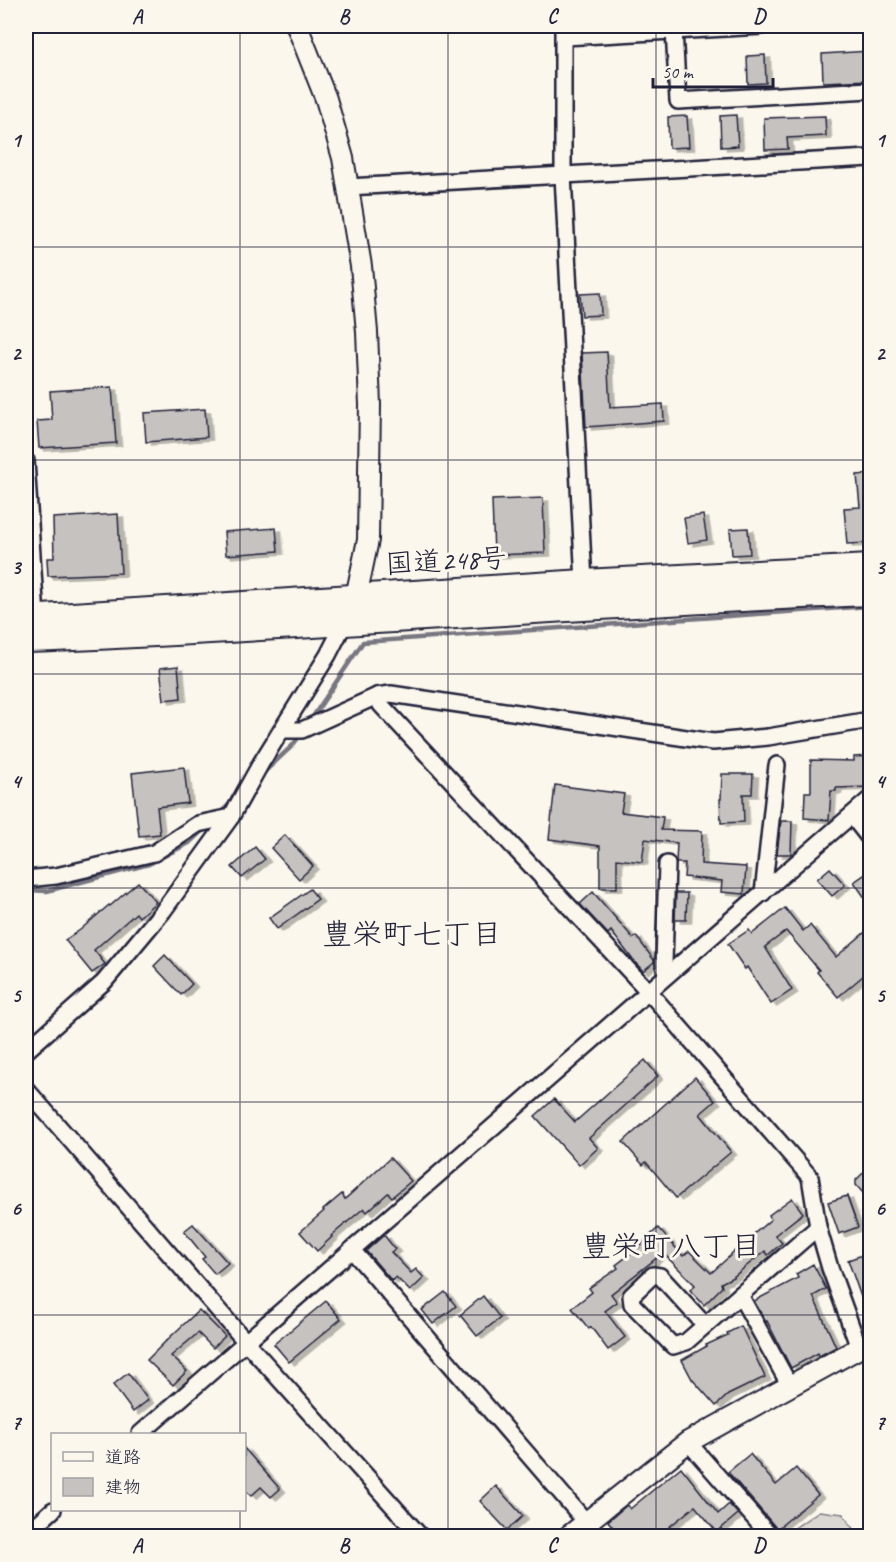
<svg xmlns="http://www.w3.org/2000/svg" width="896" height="1562" font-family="Caveat,'Klee One',sans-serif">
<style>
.green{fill:#dbd8d3;stroke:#7e7d87;stroke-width:1.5}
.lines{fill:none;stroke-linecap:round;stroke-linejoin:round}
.stream{stroke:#787681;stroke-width:4.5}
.building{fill:#c6c2c0;stroke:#22223b;stroke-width:1.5;filter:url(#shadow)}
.minor-casing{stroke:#22223b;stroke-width:20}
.tertiary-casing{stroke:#22223b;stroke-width:24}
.trunk-casing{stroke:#22223b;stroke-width:30}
.minor{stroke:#fbf7ec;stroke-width:15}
.tertiary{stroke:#fbf7ec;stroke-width:20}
.trunk{stroke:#fbf7ec;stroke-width:26}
.grid{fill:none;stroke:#22223b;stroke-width:1.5;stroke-opacity:0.55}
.labels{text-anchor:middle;stroke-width:6;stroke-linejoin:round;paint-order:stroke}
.street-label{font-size:28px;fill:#22223b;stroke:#fbf7ec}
.neighbourhood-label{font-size:30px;fill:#22223b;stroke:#fbf7ec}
.neatline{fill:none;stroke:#22223b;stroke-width:2}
.grid-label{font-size:20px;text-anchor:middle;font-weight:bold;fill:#22223b}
</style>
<defs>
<filter id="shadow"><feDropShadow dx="5.5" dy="3" stdDeviation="0" flood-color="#0004"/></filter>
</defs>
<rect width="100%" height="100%" fill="#fbf7ec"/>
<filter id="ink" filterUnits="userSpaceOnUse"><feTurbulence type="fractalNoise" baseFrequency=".0167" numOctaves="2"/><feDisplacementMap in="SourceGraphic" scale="12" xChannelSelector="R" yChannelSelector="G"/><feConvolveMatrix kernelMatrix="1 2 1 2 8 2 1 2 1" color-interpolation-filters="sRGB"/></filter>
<g filter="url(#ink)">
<path class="green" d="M819,1511L843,1514L858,1536H783Z"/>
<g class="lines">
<g class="stream">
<path d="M310,721L363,642L870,606"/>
<path d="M260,776L292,746L302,733"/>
<path d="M218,815L232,802"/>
<path d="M26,890L47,891L149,864L189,843L206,827"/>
</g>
</g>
<g class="building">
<path d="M870,51V80L823,82L822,54Z"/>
<path d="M765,55L766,83L748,84L747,56Z"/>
<path d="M736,115L738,146L721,147L720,116Z"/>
<path d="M687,116L689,147L669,148L668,117Z"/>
<path d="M825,116L826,136L787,138L788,149L765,150L764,118Z"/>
<path d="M600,293L601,315L582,316L580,294Z"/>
<path d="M607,352L610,407L663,404L664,421L586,427L582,353Z"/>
<path d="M112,387L116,443L39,448L37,421L52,420L50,391Z"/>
<path d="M205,409L207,437L146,442L144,413Z"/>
<path d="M870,474V543L847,544L844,508L860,507L857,475Z"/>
<path d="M543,498L545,553L494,555L492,500Z"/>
<path d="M118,514L121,573L48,576L47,558H54L53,518Z"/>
<path d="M703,515L707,540L688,543L684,518Z"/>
<path d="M276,528L278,551L226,555L224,532Z"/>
<path d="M748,528L750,554L732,555L730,529Z"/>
<path d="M178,666L181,698L164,700L160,668Z"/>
<path d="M870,756V787L836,788V791H831L829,820L804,818L805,792H811V760L854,761V757Z"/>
<path d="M184,767L188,803L157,807L160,834L139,836L132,773Z"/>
<path d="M722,774H753L752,794H743L744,822L721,823L720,799H721Z"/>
<path d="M555,785L624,794L621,812L663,817L661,830L702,831L701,864L746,867L744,894L721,892L722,881L684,877L685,863H676L677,843L645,839L642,862L617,859V888H600V846L549,839Z"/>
<path d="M781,821H792L791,854H777Z"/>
<path d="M285,835L313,866L299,879L271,848Z"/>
<path d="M255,847L265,859L242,878L232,867Z"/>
<path d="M830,868L845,885L832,896L817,879Z"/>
<path d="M870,871V905L854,882Z"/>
<path d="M138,882L156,902L139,917L136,913L94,950L105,964L92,973L65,940L80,930L109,905L110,906Z"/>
<path d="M310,889L318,899L277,929L269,918Z"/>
<path d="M593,892L633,938L636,936L654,960V962L643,971L633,960L611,931L608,934L580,904Z"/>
<path d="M676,893H687L686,920H675Z"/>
<path d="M785,908L803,931L810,925L836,957L870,928V970L838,997L817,972L819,970L786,931L765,947L792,990L771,1004L747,967L745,969L728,944L749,930L752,934Z"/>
<path d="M165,955L192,984L181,995L154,966Z"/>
<path d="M645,1060L658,1076L589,1138L598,1148L579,1165L535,1116L554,1099L575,1122Z"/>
<path d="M695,1077L715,1101L700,1114L731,1152L676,1198L646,1162L643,1165L623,1142Z"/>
<path d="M390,1158L411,1181L392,1197L388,1193L367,1212L364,1208L331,1236L332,1237L317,1251L300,1232L324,1211L323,1210L342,1194L345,1199Z"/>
<path d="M870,1166V1201L856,1185V1180Z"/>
<path d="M847,1196L858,1227L839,1234L828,1202Z"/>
<path d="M792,1198L803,1213L775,1235L782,1243L768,1255L765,1251L733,1277L721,1283L722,1287L704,1305L690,1290L695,1285L663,1253L611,1294L617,1302L605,1311L625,1337L608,1350L591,1327L589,1329L572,1308L592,1292L589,1288L618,1268L616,1265L642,1245L641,1244L658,1228L683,1256L689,1251L711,1273L731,1255V1254L771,1219L769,1215Z"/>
<path d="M193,1224L228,1263L215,1274L202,1259L205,1257L184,1231Z"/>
<path d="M384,1235L395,1249L391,1252L411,1273L416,1269L424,1278L410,1291L396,1277L392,1281L366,1251Z"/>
<path d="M868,1253L870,1260V1293L861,1297L848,1260Z"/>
<path d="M813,1264L826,1289L813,1296L836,1347L819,1356L818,1353L791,1368L767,1321L766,1322L754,1301L798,1278L796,1274Z"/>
<path d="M445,1292L456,1306L433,1324L422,1310Z"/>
<path d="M483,1296L500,1318L477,1336L460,1315Z"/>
<path d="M326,1301L341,1319L289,1362L274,1344Z"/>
<path d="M199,1310L225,1336L213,1348L198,1333L171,1356L187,1371L173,1385L147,1360L168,1339Z"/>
<path d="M741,1326L765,1377L728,1395L716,1406L692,1379L682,1360L707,1346L706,1345L728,1335L727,1333Z"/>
<path d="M128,1373L148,1400L133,1412L113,1385Z"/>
<path d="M244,1448L280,1489L271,1497L261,1487L251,1496L244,1489Z"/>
<path d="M750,1454L776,1485L796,1468L818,1495L777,1529L728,1472Z"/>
<path d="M681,1467L718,1514L729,1504L738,1514L717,1532L695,1506L658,1536H620L608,1521L627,1505L630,1509Z"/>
<path d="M496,1486L523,1516L507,1530L480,1501Z"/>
</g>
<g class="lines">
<g class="minor-casing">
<g id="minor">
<path d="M563,26V175L584,583"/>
<path d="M674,30L678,101L870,90"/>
<path d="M564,37L762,26"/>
<path d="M348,187L870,158"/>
<path d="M26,461L36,618"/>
<path d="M377,696L381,705L649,992L810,1177L818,1227L830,1268L859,1348"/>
<path d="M282,730H302L377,696L391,694L713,742L768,737L870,720"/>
<path d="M852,816L870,839"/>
<path d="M26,879L56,876L154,853L198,824L231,817"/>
<path d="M763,893L777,765"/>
<path d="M666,975L664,963L667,864"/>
<path d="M26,1051L104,982L163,911L231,817L261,763L328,655L348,616"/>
<path d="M26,1089L246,1342L420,1536"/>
<path d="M352,1250L598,1536"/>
<path d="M740,1295L790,1386"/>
<path d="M705,1325L660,1276L653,1275L631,1296L632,1304L673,1346L686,1342L818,1227"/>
<path d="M140,1434L870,799"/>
<path d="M688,1442L770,1536"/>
<path d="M26,1534L53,1510"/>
</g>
</g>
<g class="tertiary-casing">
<g id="tertiary">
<path d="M297,26L326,99L343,158L361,266L367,332L370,405L368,540L356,597"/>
<path d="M569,1536L688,1442L859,1348L870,1344"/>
</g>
</g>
<g class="trunk-casing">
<g id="trunk">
<path d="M26,619L584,583L870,568"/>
<path d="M26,639C307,628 589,603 870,592"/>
</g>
</g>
<use href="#minor" class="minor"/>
<use href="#tertiary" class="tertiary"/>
<use href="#trunk" class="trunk"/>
</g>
</g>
<path class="grid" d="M240,26V1434M448,26V1536M656,26V1536M26,247H870M26,460H870M26,674H870M26,888H870M26,1102H870M26,1315H870M240,1510V1536"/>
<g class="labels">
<g class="street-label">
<text transform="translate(446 560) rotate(-3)" y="10">国道248号</text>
</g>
<g class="neighbourhood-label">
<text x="412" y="944">豊栄町七丁目</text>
<text x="671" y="1256">豊栄町八丁目</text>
</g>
</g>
<rect width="896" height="1562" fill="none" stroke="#fbf7ec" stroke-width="66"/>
<rect x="51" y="1433" width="195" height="78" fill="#fbf7ec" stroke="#a4a2a5" stroke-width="1.5"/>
<rect x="63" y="1452" width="30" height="9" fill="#fbf7ec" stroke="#a4a2a5" stroke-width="1.5"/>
<text x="105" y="1463" font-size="18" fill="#22223b">道路</text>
<rect x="63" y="1478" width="30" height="18" fill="#c6c2c0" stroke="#a4a2a5" stroke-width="1.5"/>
<text x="105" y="1493" font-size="18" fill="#22223b">建物</text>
<path d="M653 78v9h120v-9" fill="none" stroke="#22223b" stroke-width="3"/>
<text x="662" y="78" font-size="18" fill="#22223b" stroke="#fbf7ec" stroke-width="4.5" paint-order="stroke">50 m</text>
<rect x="33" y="33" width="830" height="1496" class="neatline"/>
<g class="grid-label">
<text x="137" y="23">A</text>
<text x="344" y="23">B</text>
<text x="552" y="23">C</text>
<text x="759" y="23">D</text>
<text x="16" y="147">1</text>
<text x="880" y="147">1</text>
<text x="16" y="360">2</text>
<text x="880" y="360">2</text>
<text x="16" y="574">3</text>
<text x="880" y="574">3</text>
<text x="16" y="788">4</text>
<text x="880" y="788">4</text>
<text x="16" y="1002">5</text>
<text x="880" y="1002">5</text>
<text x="16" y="1215">6</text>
<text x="880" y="1215">6</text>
<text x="16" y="1429">7</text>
<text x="880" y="1429">7</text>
<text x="137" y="1552">A</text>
<text x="344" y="1552">B</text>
<text x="552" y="1552">C</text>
<text x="759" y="1552">D</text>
</g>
</svg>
